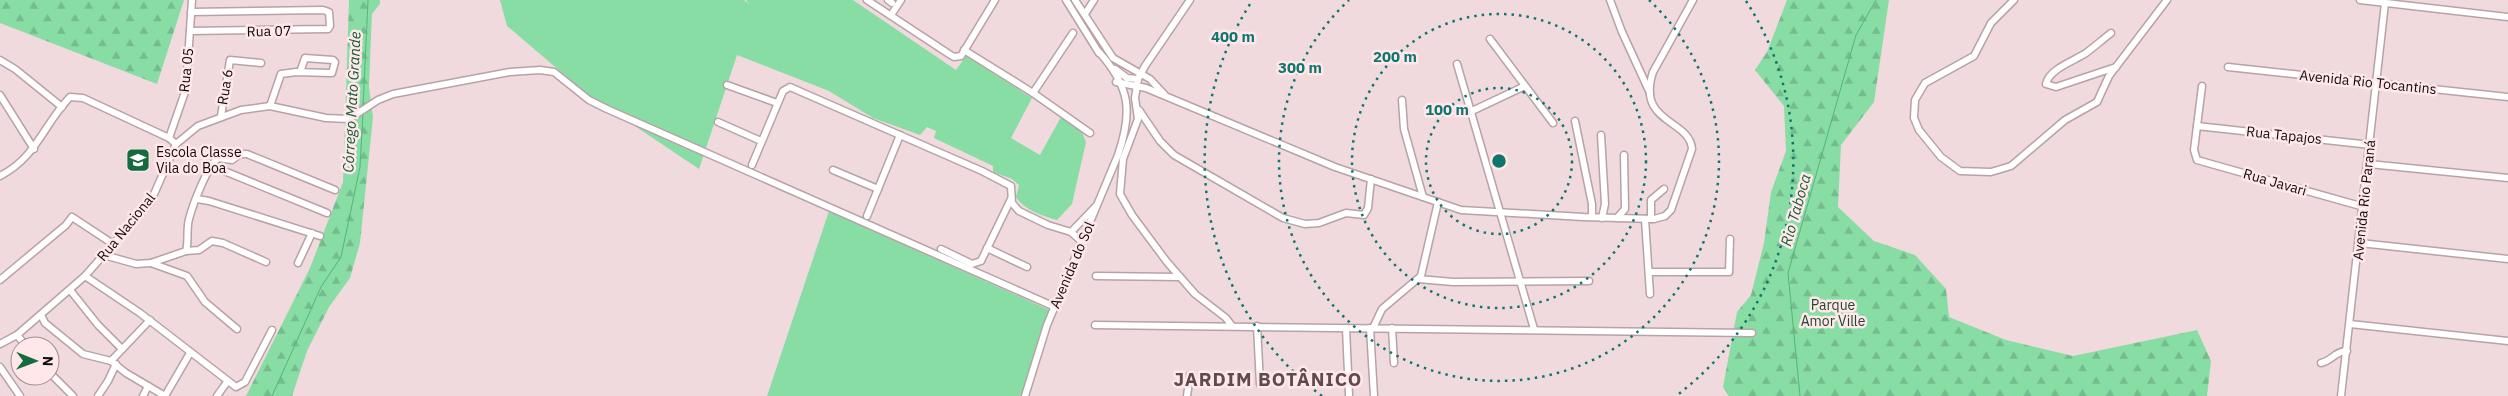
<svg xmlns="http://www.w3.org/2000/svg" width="2508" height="396" font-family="'IBM Plex Sans',sans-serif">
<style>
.green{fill:#88dda5}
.forest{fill:url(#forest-firs)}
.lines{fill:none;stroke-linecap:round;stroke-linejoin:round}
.stream{stroke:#54b579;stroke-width:1}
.minor-casing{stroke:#b8a2a6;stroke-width:9}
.minor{stroke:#fff;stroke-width:6}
.ring{fill:none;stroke:#0f766e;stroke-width:2.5;stroke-dasharray:2.5 5}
.labels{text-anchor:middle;stroke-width:5;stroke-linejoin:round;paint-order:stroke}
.street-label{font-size:14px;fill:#120b0c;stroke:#ffe7ea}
.poi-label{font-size:14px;fill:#120b0c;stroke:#ffe7ea;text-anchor:start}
.park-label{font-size:14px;fill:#20482e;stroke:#ffe7ea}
.water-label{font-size:15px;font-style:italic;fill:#145c35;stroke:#ffe7ea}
.district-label{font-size:19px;font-weight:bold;letter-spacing:1px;fill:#5e4b4e;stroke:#ffe7ea}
.centre{fill:#0f766e;stroke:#ffe7ea;stroke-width:2.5}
.ring-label{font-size:15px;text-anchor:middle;font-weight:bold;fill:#0f766e;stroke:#ffe7ea;stroke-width:5;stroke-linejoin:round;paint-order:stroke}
</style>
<defs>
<pattern id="forest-firs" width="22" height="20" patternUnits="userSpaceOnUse" patternTransform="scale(1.25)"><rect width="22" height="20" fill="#88dda5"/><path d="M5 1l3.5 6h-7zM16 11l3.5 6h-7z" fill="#74bc8d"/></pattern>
</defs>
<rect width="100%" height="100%" fill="#f1dadd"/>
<g class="green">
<path d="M500,0H744L749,4L746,0H853L956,70L966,56L1032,98L1011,138L1040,155L1061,117L1081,130L1086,142L1072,204L1057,220C1043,216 1024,210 1016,197L1019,185L1012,179L993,172V166L934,138L936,131L927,127L920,135L873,118L829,91L737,55L699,169L587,94L507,26Z"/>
<path d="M829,211L1054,312L1023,396H767Z"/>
</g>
<g class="forest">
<path d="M0,0H184L157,84L0,23Z"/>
<path d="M349,0H380V4L372,14L371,36L369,87L373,117L360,243L350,278L329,307L307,351L292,396H246L310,268L343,182Z"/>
<path d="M1787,0H1889L1874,102L1841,145L1838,207L1874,241L1915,255L1946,289L1949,317L2006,340L2073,356L2197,330L2211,361L2207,396H1729L1723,387L1737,312L1751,295L1764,243L1771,192L1786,151L1784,106L1755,70L1767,52Z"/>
</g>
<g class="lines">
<g class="stream">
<path d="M363,107L368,0"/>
<path d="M272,396L321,287L341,257L360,167L363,113"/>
<path d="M1800,396L1788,273L1856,35L1876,0"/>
</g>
<g class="minor-casing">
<g id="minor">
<path d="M867,0L949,54L954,57L961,56L995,0"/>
<path d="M888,0L892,3"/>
<path d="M1066,0L1099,53"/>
<path d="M1075,0L1113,58L1150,79L1164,94"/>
<path d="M1190,0L1145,66L1138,79L1135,98L1138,119L1123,159L1120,194L1132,215L1167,262L1195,294L1226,318L1232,326"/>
<path d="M1610,0L1622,32L1650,93"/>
<path d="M2014,0L1991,23L1974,56L1925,83L1915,100L1914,118L1919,130L1941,157L1960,171L1991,172L2011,166L2065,120L2097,102L2109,76L2167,0"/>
<path d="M2360,0L2508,17"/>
<path d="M1085,14L1094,0"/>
<path d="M891,15L901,0"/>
<path d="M190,31L328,29L330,26L329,12L323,10L191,12"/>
<path d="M2111,33C2102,40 2094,47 2086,53C2074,61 2049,69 2046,84L2056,87L2116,67"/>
<path d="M1490,39L1553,123"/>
<path d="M964,50L1033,93L1090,133"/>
<path d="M0,60L15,69L62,107"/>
<path d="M1457,64L1534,329"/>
<path d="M2228,67L2508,97"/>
<path d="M1115,69L1127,78L1138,79"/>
<path d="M1116,82L1146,88L1335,167L1461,210L1583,217L1654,219L1665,216L1671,210L1692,149C1690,119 1636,124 1653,72L1693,0"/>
<path d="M727,85L777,103"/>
<path d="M2202,86L2194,150L2197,160L2364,207"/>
<path d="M1033,93L1073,33"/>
<path d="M0,95L34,149"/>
<path d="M1402,100L1404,129L1423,197"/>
<path d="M270,106L281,74L296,72L330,73H332L335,62L333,60L305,58L300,72"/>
<path d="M1139,110L1160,141L1174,155L1283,218L1305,224L1319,223L1346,213L1364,215L1368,208L1371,179"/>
<path d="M1472,111L1525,86"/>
<path d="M221,116L230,60L261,63"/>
<path d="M1575,121L1592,204V217"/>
<path d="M718,122L761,141"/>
<path d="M2197,126L2371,145"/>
<path d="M1601,135L1605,204L1602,218"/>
<path d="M169,138L186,89L192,0"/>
<path d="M2369,164L2508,178"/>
<path d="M752,165L783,91L790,87L982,171L1011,186L1012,203L1019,211L1048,225L1071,232L1081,241"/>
<path d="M212,166L327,213"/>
<path d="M833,170L878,189"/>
<path d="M0,176C37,157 43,125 70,97L83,98L169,138L176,144"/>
<path d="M197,199L209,201L320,236"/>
<path d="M867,216L900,135"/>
<path d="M1617,218L1625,209L1624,155"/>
<path d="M1645,219L1650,294"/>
<path d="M1651,219V200L1664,189"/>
<path d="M1071,232L1096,206"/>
<path d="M2360,243L2508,259"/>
<path d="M987,248L1027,267"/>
<path d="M941,249L972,264L981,261L1011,199"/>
<path d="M186,251L199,250L212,241L223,243L266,262"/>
<path d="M104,255L136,264L151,263L186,251C189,241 186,230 189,219C193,204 207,167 218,158L232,160L240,154H247L335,190"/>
<path d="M151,263L187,276L205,302L237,329"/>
<path d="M298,263L312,233"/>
<path d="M1649,272H1729L1730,239"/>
<path d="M85,276L140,313L236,387L245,382L272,330"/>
<path d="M1096,276L1180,277"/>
<path d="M1418,279L1453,282L1589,281"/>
<path d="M0,280L66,225L72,217L113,244"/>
<path d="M70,290L98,325L122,349"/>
<path d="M41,315L45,323L83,354L111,361L126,373L165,396L190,353"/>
<path d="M2350,324L2508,341"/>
<path d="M1095,325L1752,333"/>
<path d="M1257,326L1260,384"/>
<path d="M1346,328L1349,395"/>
<path d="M1370,328L1374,396"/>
<path d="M1373,328L1382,309L1421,276L1438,202"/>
<path d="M1392,328L1394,363"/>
<path d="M17,335L26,346"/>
<path d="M0,344L17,335L85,276L151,201L176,144L198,126L241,110L270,106L326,118L349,119L378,100L393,94L510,72L540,70L554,72L589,100L607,109L1055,307"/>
<path d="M111,361L150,320"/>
<path d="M2321,363C2332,361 2335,351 2347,351"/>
<path d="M0,367L20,396"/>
<path d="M50,373L73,396"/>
<path d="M98,396L108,381L116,364"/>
<path d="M143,396L148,386"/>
<path d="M217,396L227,382"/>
<path d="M1025,396L1047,325L1118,155C1133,111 1130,87 1099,52"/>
<path d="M1187,396L1190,375"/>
<path d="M2341,396L2385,3"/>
</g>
</g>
<use href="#minor" class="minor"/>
</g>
<g class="ring">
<circle cx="1499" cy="161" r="73"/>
<circle cx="1499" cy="161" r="147"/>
<path d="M1649 0A220 220 0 1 1 1349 0"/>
<path d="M1322 396A294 294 0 0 1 1252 1M1746 1A294 294 0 0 1 1676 396"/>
</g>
<defs>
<g id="school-square" transform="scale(1.25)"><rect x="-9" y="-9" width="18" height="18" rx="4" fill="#146b3d" stroke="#ffe7ea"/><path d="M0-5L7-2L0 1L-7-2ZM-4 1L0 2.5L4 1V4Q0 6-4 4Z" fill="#fff"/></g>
</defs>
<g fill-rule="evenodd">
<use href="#school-square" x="138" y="160"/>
</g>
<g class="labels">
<g class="street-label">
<text transform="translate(269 31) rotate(-1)" y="5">Rua 07</text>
<text transform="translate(186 70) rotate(-84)" y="5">Rua 05</text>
<text transform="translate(2368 82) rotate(6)" y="5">Avenida Rio Tocantins</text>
<text transform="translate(225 87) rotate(-81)" y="5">Rua 6</text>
<text transform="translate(2284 135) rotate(6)" y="5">Rua Tapajos</text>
<text transform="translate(2275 182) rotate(16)" y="5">Rua Javari</text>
<text transform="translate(2364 200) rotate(-84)" y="5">Avenida Rio Paraná</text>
<text transform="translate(126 227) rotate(-51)" y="5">Rua Nacional</text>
<text transform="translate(1072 265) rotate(-67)" y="5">Avenida do Sol</text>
</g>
<g class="poi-label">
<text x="156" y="157">Escola Classe<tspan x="156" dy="16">Vila do Boa</tspan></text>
</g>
<g class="park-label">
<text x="1833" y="310">Parque<tspan x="1833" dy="16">Amor Ville</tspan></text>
</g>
<g class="water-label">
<text transform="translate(352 102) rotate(-87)" y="5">Córrego Mato Grande</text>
<text transform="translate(1796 210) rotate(-74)" y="5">Rio Taboca</text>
</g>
<g class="district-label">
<text x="1268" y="386">JARDIM BOTÂNICO</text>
</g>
</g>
<circle cx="1499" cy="161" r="8" class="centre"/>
<g class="ring-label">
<text x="1233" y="42">400 m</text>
<text x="1395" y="62">200 m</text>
<text x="1300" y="73">300 m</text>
<text x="1447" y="115">100 m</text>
</g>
<g transform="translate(35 361) rotate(91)"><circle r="24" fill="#ffe7ea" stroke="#a08f91"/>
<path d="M0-4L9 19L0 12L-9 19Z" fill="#146b3d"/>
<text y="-8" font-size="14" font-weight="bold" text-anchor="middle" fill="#120b0c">N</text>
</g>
</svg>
